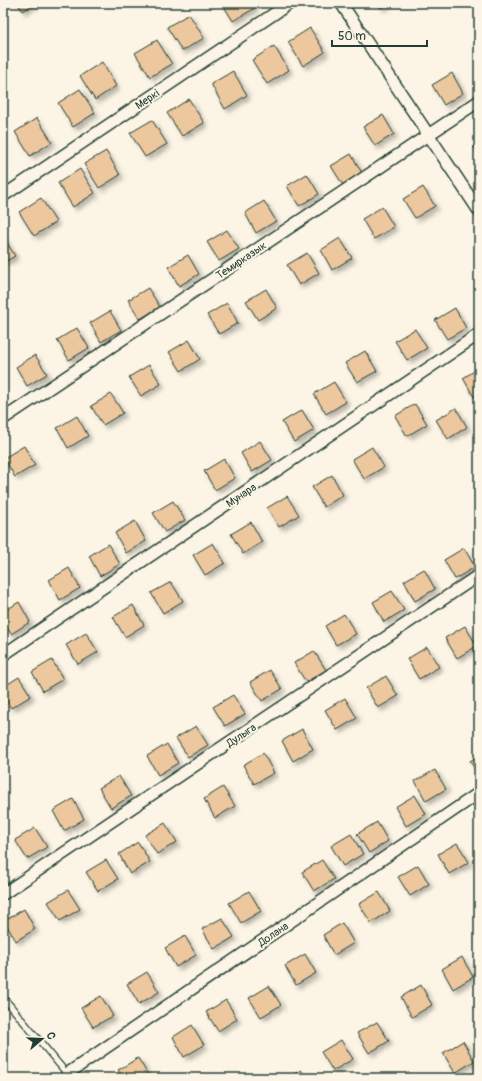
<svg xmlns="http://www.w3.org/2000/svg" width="482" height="1081" font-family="Pangolin,sans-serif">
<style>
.building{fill:#edc79d;stroke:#1f3d34;filter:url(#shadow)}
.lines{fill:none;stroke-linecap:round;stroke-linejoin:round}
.lane-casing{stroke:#1f3d34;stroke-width:8}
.street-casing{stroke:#1f3d34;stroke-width:14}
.lane{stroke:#fcf5e5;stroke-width:5.5}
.street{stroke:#fcf5e5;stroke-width:11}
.labels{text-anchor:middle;stroke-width:4;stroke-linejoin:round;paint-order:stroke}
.street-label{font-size:11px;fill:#1f3d34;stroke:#fcf5e5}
</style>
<defs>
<filter id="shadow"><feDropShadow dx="3.5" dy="3.5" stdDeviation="2" flood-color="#0004"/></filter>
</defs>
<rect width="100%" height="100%" fill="#fcf5e5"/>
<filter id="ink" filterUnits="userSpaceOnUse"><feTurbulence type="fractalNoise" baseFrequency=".025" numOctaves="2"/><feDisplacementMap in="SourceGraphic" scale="8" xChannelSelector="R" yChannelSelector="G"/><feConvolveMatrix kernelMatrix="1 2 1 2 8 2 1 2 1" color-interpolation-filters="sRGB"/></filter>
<g filter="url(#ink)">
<g class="building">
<path d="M17,3H36L23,11Z"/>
<path d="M222,3H252L255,8L233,21Z"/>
<path d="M378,3H388L381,8Z"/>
<path d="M189,14L204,38L182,51L167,27Z"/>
<path d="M310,28L325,52L303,66L288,42Z"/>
<path d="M157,40L172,64L150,77L135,53Z"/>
<path d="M274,46L289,70L267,84L252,60Z"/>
<path d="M102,62L116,86L95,100L80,76Z"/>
<path d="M233,71L247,95L225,109L211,84Z"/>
<path d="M452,73L463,93L444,105L432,85Z"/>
<path d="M80,89L95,113L73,127L58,103Z"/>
<path d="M189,99L204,123L182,136L167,113Z"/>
<path d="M383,115L394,134L375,146L363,127Z"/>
<path d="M37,118L52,142L30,156L15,132Z"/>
<path d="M152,120L167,144L145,157L130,133Z"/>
<path d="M479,144V157L474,147Z"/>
<path d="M106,151L120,175L99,188L84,164Z"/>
<path d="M351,154L362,173L343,185L331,166Z"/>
<path d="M80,169L95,193L73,207L58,183Z"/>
<path d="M307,174L319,194L299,206L287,186Z"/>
<path d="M423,187L435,206L415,218L403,199Z"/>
<path d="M41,198L56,222L34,236L19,212Z"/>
<path d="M264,201L276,221L256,233L245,213Z"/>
<path d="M382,207L394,227L374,239L362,219Z"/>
<path d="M227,230L239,249L219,261L207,242Z"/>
<path d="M3,236L15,256L3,263Z"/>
<path d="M340,238L352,258L332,270L321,250Z"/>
<path d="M307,253L319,273L299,285L287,265Z"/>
<path d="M188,255L199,274L179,286L168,267Z"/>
<path d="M148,288L160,307L140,319L128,300Z"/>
<path d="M266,289L277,308L258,320L246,301Z"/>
<path d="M227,303L238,323L219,334L207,315Z"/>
<path d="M455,308L466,328L447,339L435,320Z"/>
<path d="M110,311L121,330L101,342L90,323Z"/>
<path d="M77,328L89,348L69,360L57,340Z"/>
<path d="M415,329L427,348L407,360L395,341Z"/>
<path d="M189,340L200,359L181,371L169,352Z"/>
<path d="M365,351L377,371L357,382L345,363Z"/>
<path d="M35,355L47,374L27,386L16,367Z"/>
<path d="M149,365L161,384L141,396L129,377Z"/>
<path d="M479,368V395L474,397L463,378Z"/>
<path d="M334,382L346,402L326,414L314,394Z"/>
<path d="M111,394L123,413L103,425L91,406Z"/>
<path d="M415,404L427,424L407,436L395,416Z"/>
<path d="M456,408L467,427L448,439L436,420Z"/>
<path d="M302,410L314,430L294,442L282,422Z"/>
<path d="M77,416L88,436L68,448L57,428Z"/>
<path d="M260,441L272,460L252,472L241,453Z"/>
<path d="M24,446L35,465L15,477L4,458Z"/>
<path d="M372,447L384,467L364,479L352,459Z"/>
<path d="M224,459L235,478L215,490L204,471Z"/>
<path d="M332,475L343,495L324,507L312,487Z"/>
<path d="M287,496L299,515L279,527L267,508Z"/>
<path d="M173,501L185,520L165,532L153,513Z"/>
<path d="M135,521L146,541L126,553L115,533Z"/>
<path d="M251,522L262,542L243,554L231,534Z"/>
<path d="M213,543L225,563L205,575L193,555Z"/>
<path d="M108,544L120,564L100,576L89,556Z"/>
<path d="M464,548L475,567L455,579L444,560Z"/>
<path d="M69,568L80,588L60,600L49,580Z"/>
<path d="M424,569L435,589L415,601L404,581Z"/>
<path d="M171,582L183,601L163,613L151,593Z"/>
<path d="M392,591L404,610L384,622L373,602Z"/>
<path d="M19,602L30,622L11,634L3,621V612Z"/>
<path d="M133,605L144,625L125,637L113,617Z"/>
<path d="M344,614L356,634L336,645L325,626Z"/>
<path d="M465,626L477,646L457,658L445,638Z"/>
<path d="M86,633L98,652L78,664L66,645Z"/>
<path d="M427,647L439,667L419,679L407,659Z"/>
<path d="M314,651L326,670L306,682L294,663Z"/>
<path d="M52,660L63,679L43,691L32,672Z"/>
<path d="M270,670L282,689L262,701L250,682Z"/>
<path d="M386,676L398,696L378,708L366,688Z"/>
<path d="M19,677L31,696L11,708L3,695V687Z"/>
<path d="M233,695L245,714L225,726L213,707Z"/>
<path d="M345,698L357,718L337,730L325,710Z"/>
<path d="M196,726L208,745L188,757L176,738Z"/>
<path d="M302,729L313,749L293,761L282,741Z"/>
<path d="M167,744L178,763L158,775L147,756Z"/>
<path d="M263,753L274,773L254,784L243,765Z"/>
<path d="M479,755V776L470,761Z"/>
<path d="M435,770L446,789L426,801L415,781Z"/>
<path d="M119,776L131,796L111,808L99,788Z"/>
<path d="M223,787L235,806L215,818L204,799Z"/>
<path d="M415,795L426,814L406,826L395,807Z"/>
<path d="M73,799L84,819L64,831L53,811Z"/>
<path d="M377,822L388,841L369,853L357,834Z"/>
<path d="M165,823L177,842L157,854L145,835Z"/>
<path d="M35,828L47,847L27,859L15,840Z"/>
<path d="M351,834L363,854L343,866L331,846Z"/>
<path d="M138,842L150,862L130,874L119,854Z"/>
<path d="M457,843L469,862L449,874L438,854Z"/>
<path d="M106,860L118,879L98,891L86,872Z"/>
<path d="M322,860L334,879L314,891L302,872Z"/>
<path d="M418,865L429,884L410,896L398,877Z"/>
<path d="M68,890L80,909L60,921L48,902Z"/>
<path d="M249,891L261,911L241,923L229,903Z"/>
<path d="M379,892L390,911L371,923L359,904Z"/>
<path d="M24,909L35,929L16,941L4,921Z"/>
<path d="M222,918L234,937L214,949L202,929Z"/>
<path d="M342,923L354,943L334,955L323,935Z"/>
<path d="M185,936L196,955L176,967L165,948Z"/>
<path d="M305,954L316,973L296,985L285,966Z"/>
<path d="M462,957L473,977L453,989L442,969Z"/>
<path d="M147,972L159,992L139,1004L127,984Z"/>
<path d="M421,985L432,1005L412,1017L401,997Z"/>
<path d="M269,986L281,1005L261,1017L249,998Z"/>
<path d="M101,996L113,1016L93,1027L81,1008Z"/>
<path d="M226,1000L237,1019L218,1031L206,1012Z"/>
<path d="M377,1022L389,1041L369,1053L357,1033Z"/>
<path d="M192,1025L204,1045L184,1057L173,1037Z"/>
<path d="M341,1040L353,1059L333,1071L321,1052Z"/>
<path d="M463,1041L474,1061L455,1073L443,1053Z"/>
<path d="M138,1058L150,1078H123L118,1070Z"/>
<path d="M301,1070L307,1078H287Z"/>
</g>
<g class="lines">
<g class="lane-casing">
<path id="lane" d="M3,997L68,1075"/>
</g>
<g class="street-casing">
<g id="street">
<path d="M341,3L479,211"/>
<path d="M3,196L290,3"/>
<path d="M3,419L479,101"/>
<path d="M3,655L479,334"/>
<path d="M3,894L479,575"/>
<path d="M67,1074L479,793"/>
</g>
</g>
<use href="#lane" class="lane"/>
<use href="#street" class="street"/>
</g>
</g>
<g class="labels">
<g class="street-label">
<text transform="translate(147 99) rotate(-34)" y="4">Меркі</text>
<text transform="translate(241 260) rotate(-34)" y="4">Темирказык</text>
<text transform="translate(241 495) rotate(-34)" y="4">Мунара</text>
<text transform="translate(241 735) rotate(-34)" y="4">Дулыга</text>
<text transform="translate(273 934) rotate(-34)" y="4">Долана</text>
</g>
</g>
<rect width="482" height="1081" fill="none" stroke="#fcf5e5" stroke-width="16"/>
<rect x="8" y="8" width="466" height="1065" fill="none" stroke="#1f3d34" stroke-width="1.5" filter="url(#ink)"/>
<g transform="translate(42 1039) rotate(71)" stroke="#fcf5e5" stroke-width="3" paint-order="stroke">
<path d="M0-3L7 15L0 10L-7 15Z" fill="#1f3d34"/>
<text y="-6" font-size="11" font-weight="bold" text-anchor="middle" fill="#1f3d34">С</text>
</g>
<path d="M332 40v6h95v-6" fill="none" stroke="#1f3d34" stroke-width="2"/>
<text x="338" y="40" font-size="12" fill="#1f3d34" stroke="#fcf5e5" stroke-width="3" paint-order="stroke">50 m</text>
</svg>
